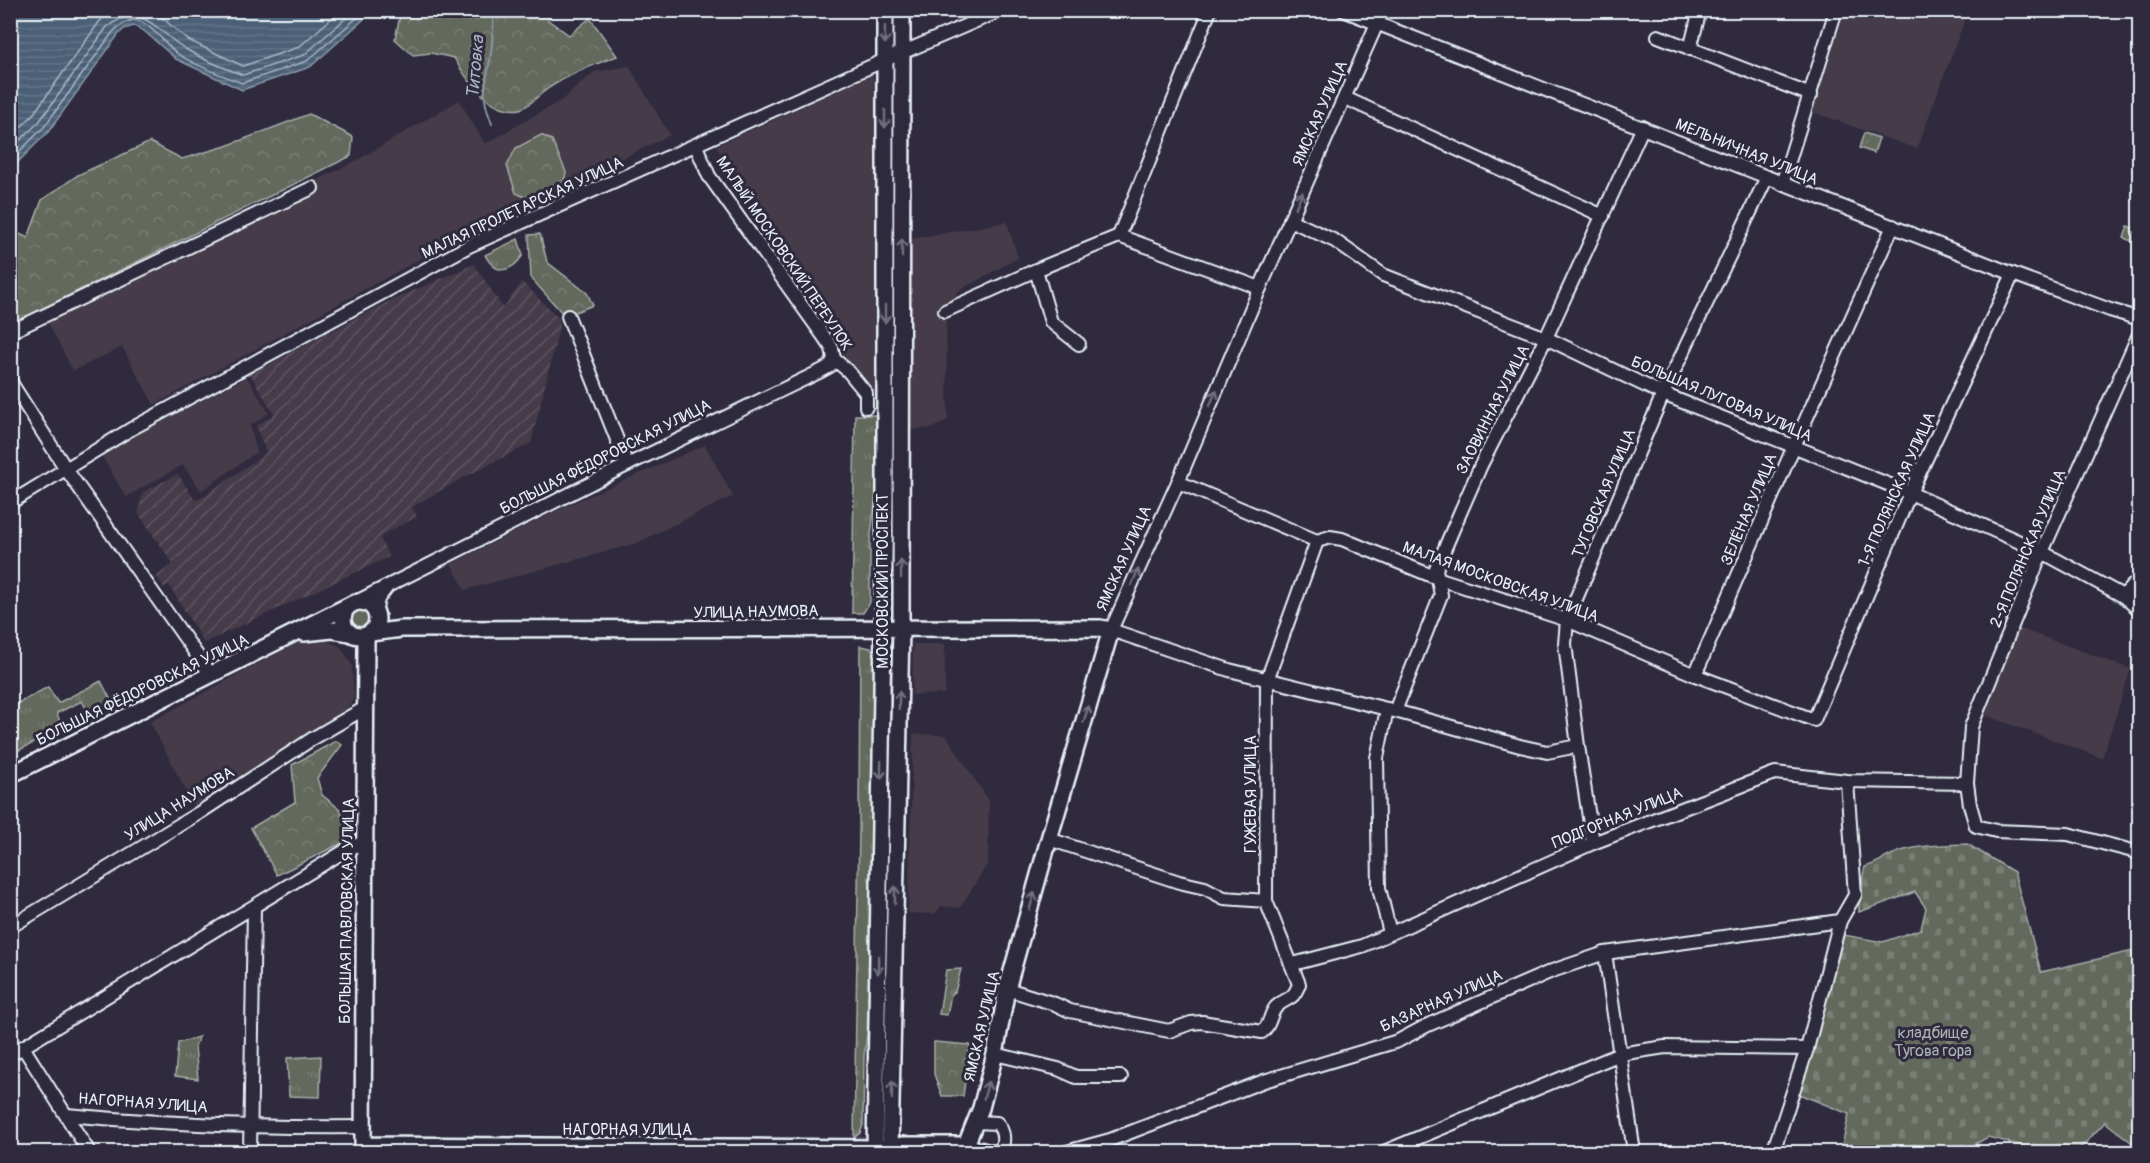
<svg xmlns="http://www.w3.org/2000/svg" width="2150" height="1163" font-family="Pangolin,sans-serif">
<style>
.built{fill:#443a49}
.industrial{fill:url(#industrial-furrows)}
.grass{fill:#63695c;stroke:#a6adaa;stroke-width:1.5}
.forest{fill:url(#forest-crowns);stroke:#a6adaa;stroke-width:1.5}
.cemetery{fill:url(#cemetery-stones);stroke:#a6adaa;stroke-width:1.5}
.park{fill:url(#park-tufts);stroke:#a6adaa;stroke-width:1.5}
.water{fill:url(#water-rules);stroke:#8a99aa;stroke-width:1.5}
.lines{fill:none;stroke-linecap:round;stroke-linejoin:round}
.shore{stroke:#a9b7c4;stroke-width:1.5}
.stream{stroke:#8a99aa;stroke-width:2}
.minor-casing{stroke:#e8f1f8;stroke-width:16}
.major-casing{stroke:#e8f1f8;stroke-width:20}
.minor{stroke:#2f2a3d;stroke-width:12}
.major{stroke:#2f2a3d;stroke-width:15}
.oneway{stroke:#70707e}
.labels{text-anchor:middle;stroke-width:6;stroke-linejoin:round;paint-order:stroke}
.street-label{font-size:16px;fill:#e8f1f8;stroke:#2f2a3d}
.park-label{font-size:16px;fill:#acb4b2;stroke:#2f2a3d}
.water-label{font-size:18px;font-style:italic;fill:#a9b7c4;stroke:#2f2a3d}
</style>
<defs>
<pattern id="industrial-furrows" width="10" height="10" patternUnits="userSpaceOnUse" patternTransform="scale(1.5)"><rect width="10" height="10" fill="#443a49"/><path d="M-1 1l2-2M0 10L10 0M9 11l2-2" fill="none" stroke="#5f5764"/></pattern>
<pattern id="forest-crowns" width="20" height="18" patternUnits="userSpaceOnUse" patternTransform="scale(1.5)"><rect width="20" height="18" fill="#63695c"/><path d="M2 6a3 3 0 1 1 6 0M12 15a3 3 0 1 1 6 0" fill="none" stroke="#797f74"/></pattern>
<pattern id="cemetery-stones" width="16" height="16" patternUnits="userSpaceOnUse" patternTransform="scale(1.5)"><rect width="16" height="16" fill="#63695c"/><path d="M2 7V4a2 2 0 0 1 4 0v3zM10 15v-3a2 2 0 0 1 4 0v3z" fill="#797f74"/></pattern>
<pattern id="park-tufts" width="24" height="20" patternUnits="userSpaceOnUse" patternTransform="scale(1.5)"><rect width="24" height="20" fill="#63695c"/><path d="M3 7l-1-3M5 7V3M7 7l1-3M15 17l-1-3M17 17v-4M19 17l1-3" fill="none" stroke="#797f74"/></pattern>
<pattern id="water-rules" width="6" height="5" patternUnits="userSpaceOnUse" patternTransform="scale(1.5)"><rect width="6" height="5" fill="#4b5f76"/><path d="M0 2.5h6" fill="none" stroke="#65768a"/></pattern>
</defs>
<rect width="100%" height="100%" fill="#2f2a3d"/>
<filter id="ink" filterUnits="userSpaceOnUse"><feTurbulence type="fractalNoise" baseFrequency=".0167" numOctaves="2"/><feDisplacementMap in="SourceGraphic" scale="12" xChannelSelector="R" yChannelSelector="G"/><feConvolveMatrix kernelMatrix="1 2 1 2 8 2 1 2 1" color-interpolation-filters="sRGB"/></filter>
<g filter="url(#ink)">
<g class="built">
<path d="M1844,11H1968L1917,149L1812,112Z"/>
<path d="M629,66L670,135L453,241L154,405L122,347L73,371L44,315L356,161L459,100L485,144L563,99L594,72Z"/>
<path d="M871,75L878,84L875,393H866L842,351L716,146Z"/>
<path d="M1007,222L1018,258L958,291L946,322L948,420L933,428L911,430V239Z"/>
<path d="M247,377L269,413L250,426L257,452L201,491L183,465L126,497L100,453Z"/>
<path d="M705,445L733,496L637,543L465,590L451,564L564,507Z"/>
<path d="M2019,628L2131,669L2102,758L1982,714Z"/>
<path d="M321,638L341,647L352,665L354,698L343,715L195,808L150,722L300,641Z"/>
<path d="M913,644H945V694L913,695L912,693Z"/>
<path d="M913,734L946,735L989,801L988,863L960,908L941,906L935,914L908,913Z"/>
</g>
<path class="industrial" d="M474,264L503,308L522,282L561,320L531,443L461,479L412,507L417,517L387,532L380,538L389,557L204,643L169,585L164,588L156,576L173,564L138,513L143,492L178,474L195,500L201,498L266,453L256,426L274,414L250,374L383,304Z"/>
<circle class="grass" cx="360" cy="619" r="12"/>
<g class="forest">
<path d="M401,11H552L548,20L569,35L590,18L617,56C593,65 567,75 546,90C538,95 529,107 520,109C491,114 466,79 454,58L431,53L413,55L395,39Z"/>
<path d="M309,114L353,137L351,156L11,324V230L28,238L42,200L78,175L150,142L182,159L226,146Z"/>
<path d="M541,135L552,140L566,172L564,182L529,199L516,193L507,166L516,148Z"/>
<path d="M540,234L547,262L587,293L593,305L565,316L531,278L529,235Z"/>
<path d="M336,741L342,745L317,778L322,795L341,810L348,840L277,875L251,828L295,802L292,765Z"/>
<path d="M961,969L955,992L951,994L947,1015L939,1014L946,970Z"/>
<path d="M934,1042L970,1045L963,1096H942L934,1074Z"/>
</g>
<path class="cemetery" d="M1967,844L2014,872L2041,972L2133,951L2139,958V1148L2105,1122L2077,1152H2047L1988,1137L1961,1152H1873L1842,1146L1849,1114L1799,1094L1844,935L1883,942L1921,929L1926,908L1915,892L1859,912C1858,907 1863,874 1865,867C1875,864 1883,859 1891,855C1913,845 1943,845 1967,844Z"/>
<g class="park">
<path d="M1864,133L1879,138L1874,153L1859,148Z"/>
<path d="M2128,226L2132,228L2131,231L2139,234V244L2124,238Z"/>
<path d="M518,239L523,255C511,273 496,276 485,255Z"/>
<path d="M855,415H877L876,496L870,542V602L863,613H852Z"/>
<path d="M860,646L871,648L878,657L869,1020L864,1056L863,1125L860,1133L854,1138L859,829Z"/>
<path d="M101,681L114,706L90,716L82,701L57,713L62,729L11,754V707L48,687L58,703Z"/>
<path d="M199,1037L195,1046L198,1079L175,1076L178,1043Z"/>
<path d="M321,1056L320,1097L289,1096L287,1058Z"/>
</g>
<path class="water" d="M11,10H373V11L310,67L242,90L176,59L144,31L134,26L124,29L118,35L49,131L11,169Z"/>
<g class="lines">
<g class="shore">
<path d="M153,10L188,40L243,66L299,47L341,10"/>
<path d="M10,138L32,116L100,21L112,10"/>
<path d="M10,150L39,122L107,27C142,0 156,31 184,48C201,59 224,68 243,75L304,55L355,10"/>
<path d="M10,161L44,127L113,32C118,27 125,21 133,20C147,19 167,46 178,54C191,63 226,77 242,83L307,61L366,10"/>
</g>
<path class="stream" d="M492,124C480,93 485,90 490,59C493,43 493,26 494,10"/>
<g class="minor-casing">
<g id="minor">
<path d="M1343,10L2013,274L2110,310L2140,319"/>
<path d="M1383,10L1260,288L1178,482L1111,630L1229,670L1395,711L1520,746L1547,752L1578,746"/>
<path d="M1658,36L1811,95"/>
<path d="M1690,49L1700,10"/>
<path d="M1345,98L1603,216"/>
<path d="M696,146L709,176L832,348L834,359L848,371L866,393V407"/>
<path d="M1782,184L1836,10"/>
<path d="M1290,220L1335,241L1383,275L1546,338L1663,394L1910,493L2042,552L2123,596L2140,610"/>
<path d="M1119,236L1210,10"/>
<path d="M1036,270L1051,322L1079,344"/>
<path d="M945,311L1036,270L1119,236L1260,288"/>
<path d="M568,316L627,465"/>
<path d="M10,332L312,188"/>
<path d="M2140,332L2042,552L1971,727L1967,783L1970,805L1976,826L1996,831L2068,834L2140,853"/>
<path d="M10,381L66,469L211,675"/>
<path d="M1178,482L1317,541L1330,537L1342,539L1437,578L1567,620L1695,675L1814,720L1910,493L2013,274"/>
<path d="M10,503L131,429L469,246L885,60L1002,10"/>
<path d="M2123,596L2140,578"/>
<path d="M352,604L627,465L821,371L830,366L834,359"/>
<path d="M375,613L378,599L387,587"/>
<path d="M1695,675L1794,446L1893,226"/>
<path d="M1387,709L1377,758L1379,888L1390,933"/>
<path d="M1395,711L1441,595L1436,569L1453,529L1481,465L1546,338L1643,127"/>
<path d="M1049,839L1179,882L1205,888L1224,898L1266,901"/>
<path d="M1593,843L1578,746L1565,644L1567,620L1663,394L1767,177"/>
<path d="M10,927L199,813L312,739L365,708"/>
<path d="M1605,953L1634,1152"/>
<path d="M1293,964L1362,946L1593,843L1775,773L1847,781L1967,783"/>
<path d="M1007,989L1055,1004L1070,1011L1169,1031L1191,1023L1202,1022L1262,1032C1271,1025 1269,1015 1276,1007C1287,996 1292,1003 1299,984L1266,901L1267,680L1317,541"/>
<path d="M23,1047L89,1152"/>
<path d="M995,1054L1058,1069L1076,1077H1121"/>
<path d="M10,1055L348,849L364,842"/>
<path d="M66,1115C164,1124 262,1128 361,1127"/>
<path d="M975,1122L997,1123C1005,1132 1004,1141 1001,1152"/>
<path d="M966,1145L996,1152"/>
<path d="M250,1152L254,908"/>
<path d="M1066,1152L1110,1140L1264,1081L1398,1041L1428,1025L1552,971L1605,953L1840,921"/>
<path d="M1384,1152L1620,1054L1665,1047L1807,1049"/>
<path d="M1773,1152L1807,1049L1840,921L1855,895L1847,781"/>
</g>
</g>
<g class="major-casing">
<g id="major">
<circle cx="360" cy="619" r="17"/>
<path d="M304,633L332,630L350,633"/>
<path d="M368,634L366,639L363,1145L890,1148L902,1145H966L981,1108L995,1054L1007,989L1049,839L1111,630L1100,628L402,629L370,633"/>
<path d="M10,775L352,604"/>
<path d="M875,1152L885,495V10"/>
<path d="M890,1152L901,628L902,10"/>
</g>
</g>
<use href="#minor" class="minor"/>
<use href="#major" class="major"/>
</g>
<defs><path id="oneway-shaft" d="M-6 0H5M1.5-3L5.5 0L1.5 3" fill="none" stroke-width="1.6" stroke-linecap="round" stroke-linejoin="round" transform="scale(1.5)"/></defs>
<g class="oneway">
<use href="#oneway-shaft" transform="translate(885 35) rotate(89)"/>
<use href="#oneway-shaft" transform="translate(885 119) rotate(90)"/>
<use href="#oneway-shaft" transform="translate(1299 200) rotate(-66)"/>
<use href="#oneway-shaft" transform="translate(902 248) rotate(-90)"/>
<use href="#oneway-shaft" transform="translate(885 314) rotate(90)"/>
<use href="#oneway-shaft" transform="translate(1213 398) rotate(-67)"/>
<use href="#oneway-shaft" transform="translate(901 569) rotate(-90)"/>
<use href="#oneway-shaft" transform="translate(1135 577) rotate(-66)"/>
<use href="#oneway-shaft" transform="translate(899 700) rotate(-89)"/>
<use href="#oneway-shaft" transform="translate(1086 714) rotate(-73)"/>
<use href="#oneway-shaft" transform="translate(881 770) rotate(91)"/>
<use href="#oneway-shaft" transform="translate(895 895) rotate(-89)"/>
<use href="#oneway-shaft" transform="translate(1032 901) rotate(-74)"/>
<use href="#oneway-shaft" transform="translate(878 965) rotate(91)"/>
<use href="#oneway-shaft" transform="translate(892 1090) rotate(-89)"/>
<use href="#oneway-shaft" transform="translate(986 1090) rotate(-75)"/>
</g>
</g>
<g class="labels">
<g class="street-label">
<text transform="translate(1319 113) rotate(-66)" y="6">ЯМСКАЯ УЛИЦА</text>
<text transform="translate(1747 151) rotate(22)" y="6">МЕЛЬНИЧНАЯ УЛИЦА</text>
<text transform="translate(522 207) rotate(-25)" y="6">МАЛАЯ ПРОЛЕТАРСКАЯ УЛИЦА</text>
<text transform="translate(785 253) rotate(56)" y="6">МАЛЫЙ МОСКОВСКИЙ ПЕРЕУЛОК</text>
<text transform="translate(1722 398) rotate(23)" y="6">БОЛЬШАЯ ЛУГОВАЯ УЛИЦА</text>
<text transform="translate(1492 409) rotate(-63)" y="6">ЗАОВИННАЯ УЛИЦА</text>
<text transform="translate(605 456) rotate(-27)" y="6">БОЛЬШАЯ ФЁДОРОВСКАЯ УЛИЦА</text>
<text transform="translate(1896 489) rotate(-66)" y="6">1-Я ПОЛЯНСКАЯ УЛИЦА</text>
<text transform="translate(1603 493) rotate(-67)" y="6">ТУГОВСКАЯ УЛИЦА</text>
<text transform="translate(1748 509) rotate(-67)" y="6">ЗЕЛЁНАЯ УЛИЦА</text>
<text transform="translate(2027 548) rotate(-67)" y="6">2-Я ПОЛЯНСКАЯ УЛИЦА</text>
<text transform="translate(1123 558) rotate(-66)" y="6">ЯМСКАЯ УЛИЦА</text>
<text transform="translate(882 581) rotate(-90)" y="6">МОСКОВСКИЙ ПРОСПЕКТ</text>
<text transform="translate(1501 581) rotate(20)" y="6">МАЛАЯ МОСКОВСКАЯ УЛИЦА</text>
<text transform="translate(756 611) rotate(-1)" y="6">УЛИЦА НАУМОВА</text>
<text transform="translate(142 689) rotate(-26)" y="6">БОЛЬШАЯ ФЁДОРОВСКАЯ УЛИЦА</text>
<text transform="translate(1250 794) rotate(-90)" y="6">ГУЖЕВАЯ УЛИЦА</text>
<text transform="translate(179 803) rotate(-32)" y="6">УЛИЦА НАУМОВА</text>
<text transform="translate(1617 817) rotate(-22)" y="6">ПОДГОРНАЯ УЛИЦА</text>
<text transform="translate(346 911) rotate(-89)" y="6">БОЛЬШАЯ ПАВЛОВСКАЯ УЛИЦА</text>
<text transform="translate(1441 1000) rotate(-24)" y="6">БАЗАРНАЯ УЛИЦА</text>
<text transform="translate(981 1026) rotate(-77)" y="6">ЯМСКАЯ УЛИЦА</text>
<text transform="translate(143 1102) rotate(4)" y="6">НАГОРНАЯ УЛИЦА</text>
<text x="627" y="1135">НАГОРНАЯ УЛИЦА</text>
</g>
<g class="park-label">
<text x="1933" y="1038">кладбище<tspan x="1933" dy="18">Тугова гора</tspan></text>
</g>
<g class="water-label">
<text transform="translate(475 67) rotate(-85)" y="6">Титовка</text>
</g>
</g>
<rect width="2150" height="1163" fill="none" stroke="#2f2a3d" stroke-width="36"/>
<rect x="18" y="18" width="2114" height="1127" fill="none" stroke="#e8f1f8" stroke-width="2" filter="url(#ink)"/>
</svg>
